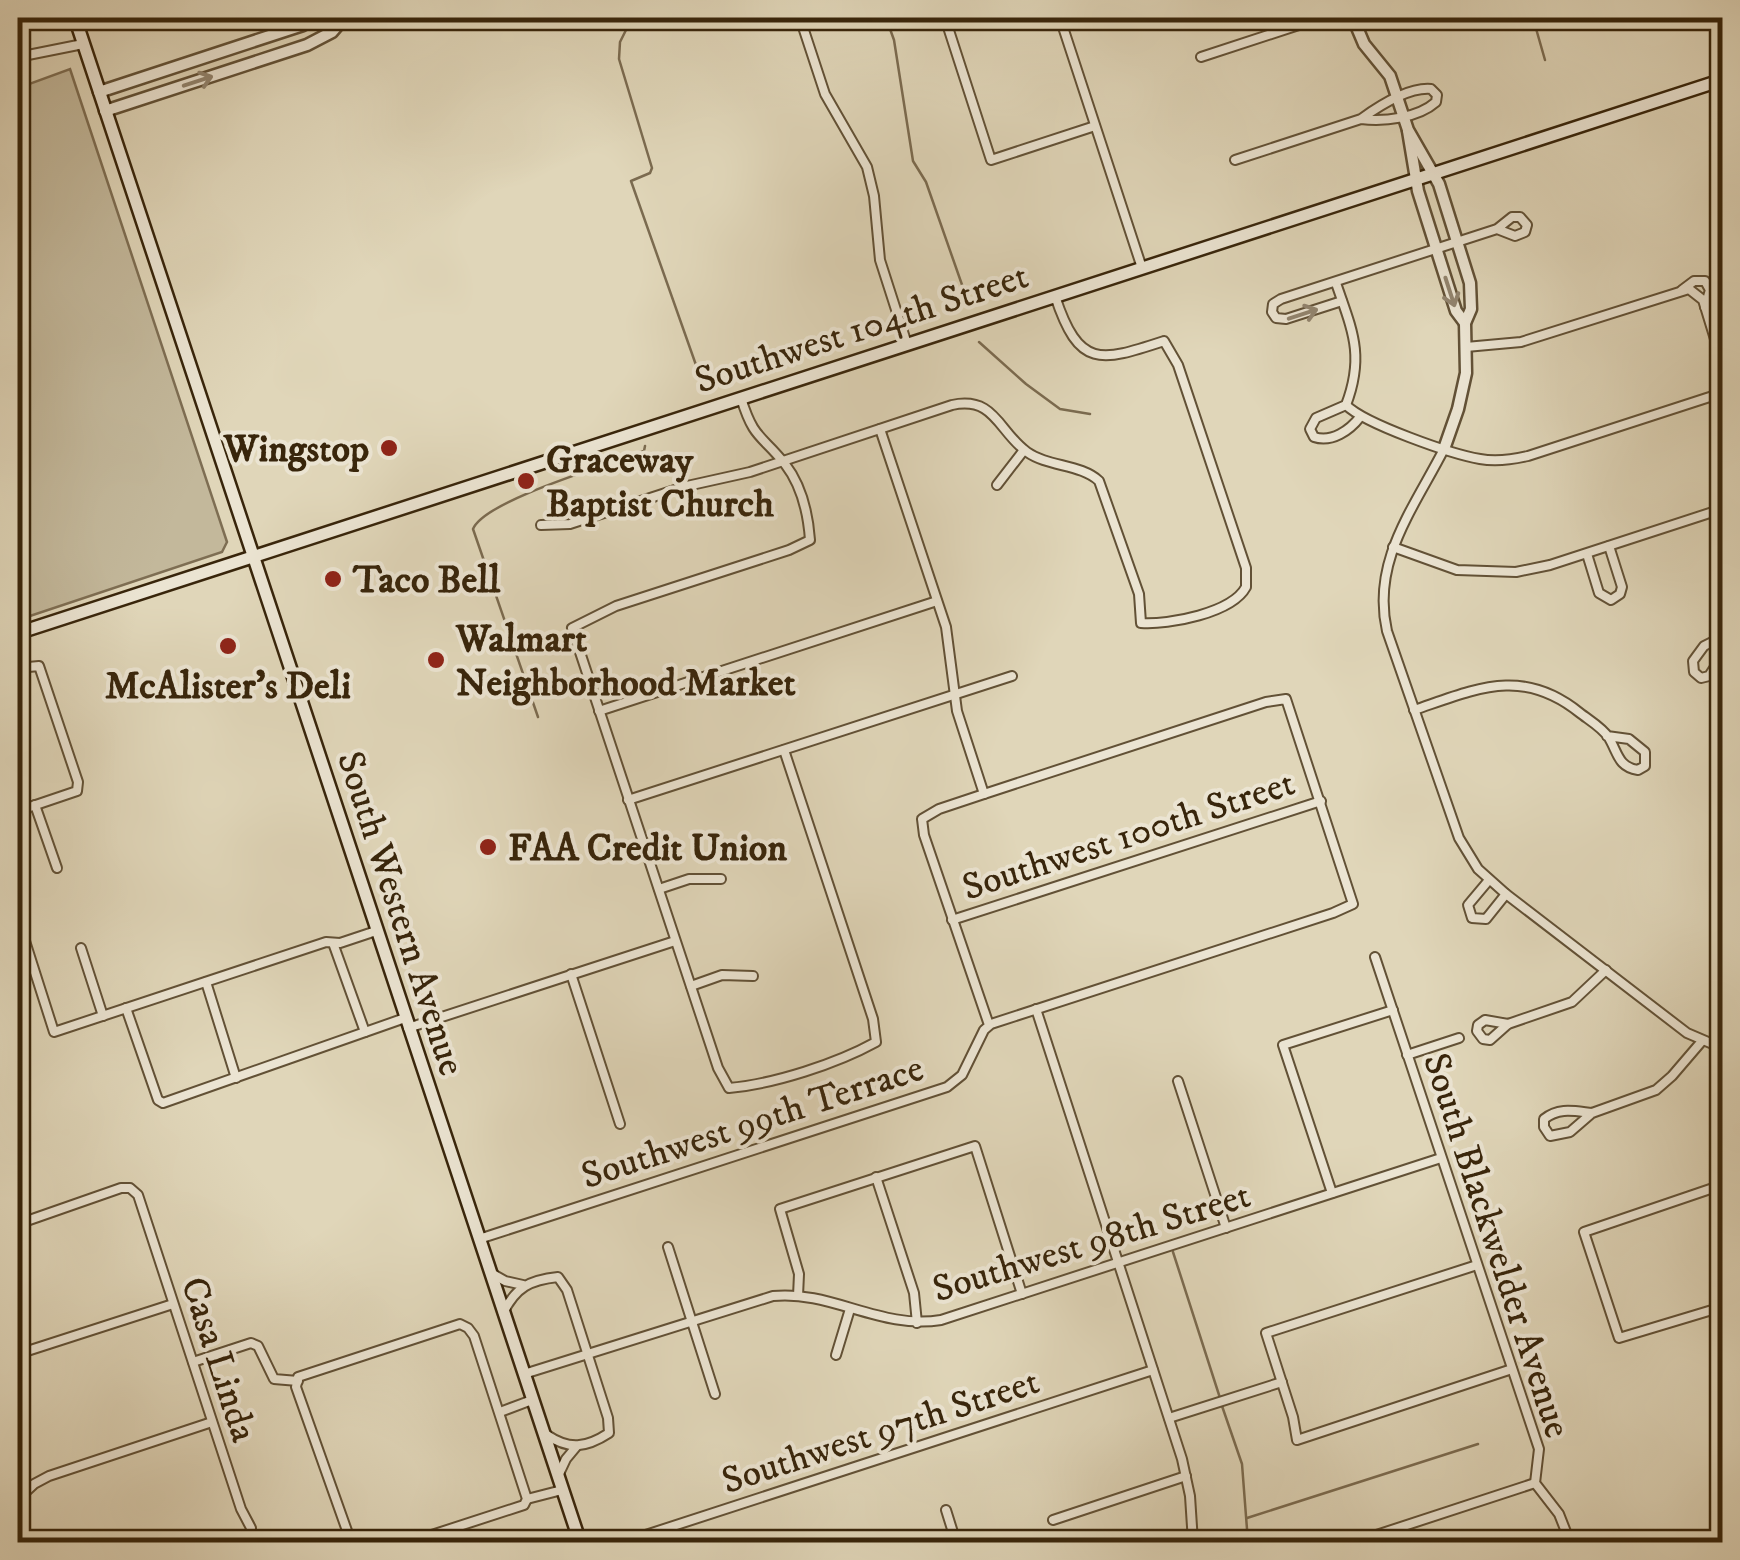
<svg xmlns="http://www.w3.org/2000/svg" width="1740" height="1560" font-family="'IM FELL DW Pica',serif">
<style>
.green{fill:#c3b89b;stroke:#7e6e53;stroke-width:2.5}
.lines{fill:none;stroke-linecap:round;stroke-linejoin:round}
.stream{stroke:#7b6b50;stroke-width:2.5}
.minor-casing{stroke:#625136;stroke-width:12}
.tertiary-casing{stroke:#625136;stroke-width:15}
.secondary-casing{stroke:#38250b;stroke-width:16}
.minor{stroke:#ebe4d2;stroke-width:8}
.tertiary{stroke:#ebe4d2;stroke-width:10}
.secondary{stroke:#ebe4d2;stroke-width:11}
.oneway{stroke:#92846e}
.poi-dot{fill:#8f2418;stroke:#ebe4d2;stroke-width:4}
.labels{text-anchor:middle;stroke-width:8;stroke-linejoin:round;paint-order:stroke}
.street-label{font-size:38px;fill:#38250b;stroke:#ebe4d2}
.poi-label{font-size:38px;font-weight:bold;fill:#38250b;stroke:#ebe4d2;text-anchor:start}
</style>
<rect width="100%" height="100%" fill="#e0d6b9"/>
<filter id="stains"><feTurbulence type="fractalNoise" baseFrequency=".002" numOctaves="4"/><feColorMatrix values="0 0 0 0 .2 0 0 0 0 .09 0 0 0 0 .02 0 0 0 .5 -.17"/></filter>
<radialGradient id="worn" r=".72"><stop offset=".6" stop-color="#630" stop-opacity="0"/><stop offset="1" stop-color="#630" stop-opacity=".3"/></radialGradient>
<path class="green" d="M70,69L227,542L222,552L18,620V88Z"/>
<g class="lines">
<g class="stream">
<path d="M632,18L620,42L619,59L652,168L650,173L631,181L702,382"/>
<path d="M886,18L894,40L913,161L926,182L967,299"/>
<path d="M1533,18L1545,60"/>
<path d="M979,342L1026,384L1060,409L1090,414"/>
<path d="M538,717L473,529C485,500 611,464 644,451L645,446"/>
<path d="M1173,1252L1220,1398"/>
<path d="M1222,1406L1242,1464L1248,1542"/>
<path d="M1247,1518L1478,1444"/>
</g>
<g class="minor-casing">
<g id="minor">
<path d="M800,18L825,94L867,167L874,196L880,260L907,344"/>
<path d="M945,18L991,160L1095,126"/>
<path d="M1060,18L1142,268"/>
<path d="M1648,18L1654,20L1671,18"/>
<path d="M1712,18L1722,50"/>
<path d="M803,27L832,18"/>
<path d="M18,57L83,44"/>
<path d="M1201,57L1311,21L1324,23L1342,18"/>
<path d="M1235,160L1361,119C1379,106 1408,87 1431,89L1437,95L1436,102C1418,118 1384,122 1361,119"/>
<path d="M1336,283C1352,330 1365,355 1346,405L1316,418L1310,429L1314,437C1332,443 1350,430 1360,417"/>
<path d="M1682,290L1694,281H1705L1710,290L1705,307"/>
<path d="M1342,301L1286,319L1276,318L1272,312L1273,304L1281,299L1497,229L1512,217H1520L1527,225L1525,232L1515,236L1497,229"/>
<path d="M1466,347L1521,342L1689,289L1703,300L1722,362"/>
<path d="M741,398C754,440 761,434 785,464C802,486 808,512 810,540L789,550L616,606L572,628L718,1068L729,1088C774,1084 836,1064 876,1042L873,1019L784,750"/>
<path d="M1346,405C1365,424 1451,454 1480,459C1496,462 1511,460 1528,456L1722,393"/>
<path d="M880,429L946,627L957,711L984,794"/>
<path d="M1444,449C1414,508 1371,561 1387,631L1459,838L1478,869L1506,894L1687,1033L1722,1048"/>
<path d="M997,485L1024,450"/>
<path d="M541,525L570,524L687,486L750,472L952,405C995,396 998,431 1027,452C1048,467 1081,464 1099,481L1139,594L1141,623C1169,625 1232,613 1246,587V568L1178,365L1164,341C1100,362 1079,369 1055,296"/>
<path d="M1393,547L1457,570L1516,572L1550,565L1722,509"/>
<path d="M1587,554L1599,593L1611,600L1620,594L1622,587L1609,546"/>
<path d="M1722,637L1704,646L1693,661L1694,672L1701,678L1709,676L1722,656"/>
<path d="M18,668L39,666L78,782L77,791L18,811"/>
<path d="M1414,710C1476,689 1522,666 1580,713C1589,720 1603,728 1609,738C1618,753 1618,767 1638,770L1645,766V752L1629,739L1607,736"/>
<path d="M599,711L937,601"/>
<path d="M628,800L1012,676"/>
<path d="M35,805L57,868"/>
<path d="M1489,880L1468,905L1472,918L1486,919L1506,894"/>
<path d="M659,889L689,879H721"/>
<path d="M18,919L54,1032L326,942L340,943L376,931"/>
<path d="M952,920L1321,801"/>
<path d="M333,943L365,1032"/>
<path d="M81,948L103,1016"/>
<path d="M1375,957L1539,1449L1535,1483L1559,1514L1570,1542"/>
<path d="M571,974L620,1124"/>
<path d="M206,982L236,1078"/>
<path d="M691,986L722,975L753,976"/>
<path d="M126,1008L158,1100L163,1103L405,1018"/>
<path d="M1036,1009L1182,1459L1190,1496L1193,1542"/>
<path d="M1508,1024L1485,1020L1478,1025L1477,1031L1483,1039L1490,1040L1508,1024L1572,1002L1606,970"/>
<path d="M408,1028L675,941"/>
<path d="M1407,1055L1459,1038"/>
<path d="M1178,1081L1226,1228"/>
<path d="M1592,1113C1574,1111 1559,1107 1544,1119V1127L1550,1136L1570,1132L1592,1113L1656,1090L1672,1076L1702,1041"/>
<path d="M876,1177L914,1293L917,1323"/>
<path d="M1722,1185L1584,1232L1619,1338L1722,1307"/>
<path d="M1332,1193L1283,1045L1393,1010"/>
<path d="M18,1224L121,1188H130L138,1195L241,1509L251,1528L248,1542"/>
<path d="M479,1239L947,1087L962,1075L984,1030L991,1024L1333,913L1353,904L1286,699L1266,702L984,794L939,809L922,819L924,835L989,1025"/>
<path d="M668,1247L715,1394"/>
<path d="M1477,1265L1266,1333L1293,1417L1297,1440L1512,1369"/>
<path d="M491,1273L505,1281L523,1285"/>
<path d="M798,1296L799,1274L780,1209L975,1146L1022,1294"/>
<path d="M503,1313C516,1287 530,1280 558,1277L567,1290L608,1418L609,1433C586,1448 569,1450 547,1435"/>
<path d="M18,1354L173,1304"/>
<path d="M836,1355L850,1309"/>
<path d="M193,1362L251,1343L258,1346L274,1379L298,1381"/>
<path d="M524,1374L773,1296C831,1290 881,1330 941,1320L1441,1158"/>
<path d="M500,1412L532,1400"/>
<path d="M1169,1418L1282,1382"/>
<path d="M558,1476L566,1459L576,1447"/>
<path d="M18,1499L34,1484L49,1476L212,1422"/>
<path d="M527,1499L562,1490"/>
<path d="M946,1510L956,1542"/>
<path d="M1053,1520L1186,1476"/>
<path d="M351,1542L296,1387L298,1377L460,1324L468,1328L474,1336L527,1499L524,1505L410,1542"/>
<path d="M624,1542L1153,1370"/>
<path d="M1355,1542L1535,1483"/>
</g>
</g>
<g class="tertiary-casing">
<g id="tertiary">
<path d="M1353,18L1364,44L1390,76L1408,130L1439,184L1470,283L1471,309L1465,323L1466,373L1458,409L1444,449"/>
<path d="M99,92L303,25L318,18"/>
<path d="M105,111L307,45L332,32L344,18"/>
<path d="M1408,131L1418,191L1456,311L1465,323"/>
</g>
</g>
<g class="secondary-casing">
<g id="secondary">
<path d="M75,18L580,1542"/>
<path d="M18,633L1722,80"/>
</g>
</g>
<use href="#minor" class="minor"/>
<use href="#tertiary" class="tertiary"/>
<use href="#secondary" class="secondary"/>
</g>
<defs><path id="oneway-shaft" d="M-6 0H5M1.5-3L5.5 0L1.5 3" fill="none" stroke-width="1.6" stroke-linecap="round" stroke-linejoin="round" transform="scale(2.5)"/></defs>
<g class="oneway">
<use href="#oneway-shaft" transform="translate(198 81) rotate(-18)"/>
<use href="#oneway-shaft" transform="translate(1450 292) rotate(72)"/>
<use href="#oneway-shaft" transform="translate(1303 314) rotate(-18)"/>
</g>
<g class="poi-dot">
<circle cx="389" cy="448" r="10"/>
<circle cx="526" cy="481" r="10"/>
<circle cx="333" cy="579" r="10"/>
<circle cx="228" cy="646" r="10"/>
<circle cx="436" cy="660" r="10"/>
<circle cx="488" cy="847" r="10"/>
</g>
<g class="labels">
<g class="street-label">
<text transform="translate(861 327) rotate(-18)" y="13">Southwest 104th Street</text>
<text transform="translate(1128 834) rotate(-18)" y="13">Southwest 100th Street</text>
<text transform="translate(402 913) rotate(72)" y="13">South Western Avenue</text>
<text transform="translate(752 1121) rotate(-18)" y="13">Southwest 99th Terrace</text>
<text transform="translate(1091 1241) rotate(-17)" y="13">Southwest 98th Street</text>
<text transform="translate(1498 1245) rotate(72)" y="13">South Blackwelder Avenue</text>
<text transform="translate(220 1359) rotate(72)" y="13">Casa Linda</text>
<text transform="translate(880 1430) rotate(-18)" y="13">Southwest 97th Street</text>
</g>
<g class="poi-label">
<text x="369" y="461" text-anchor="end">Wingstop</text>
<text x="546" y="472">Graceway<tspan x="546" dy="44">Baptist Church</tspan></text>
<text x="353" y="592">Taco Bell</text>
<text x="456" y="651">Walmart<tspan x="456" dy="44">Neighborhood Market</tspan></text>
<text x="228" y="698" text-anchor="middle">McAlister's Deli</text>
<text x="508" y="860">FAA Credit Union</text>
</g>
</g>
<rect width="1740" height="1560" fill="none" stroke="#e0d6b9" stroke-width="60"/>
<rect x="20" y="20" width="1700" height="1520" fill="none" stroke="#38250b" stroke-width="5"/>
<rect x="30" y="30" width="1680" height="1500" fill="none" stroke="#38250b" stroke-width="2.5"/>
<rect width="100%" height="100%" filter="url(#stains)"/>
<rect width="100%" height="100%" fill="url(#worn)"/>
</svg>
